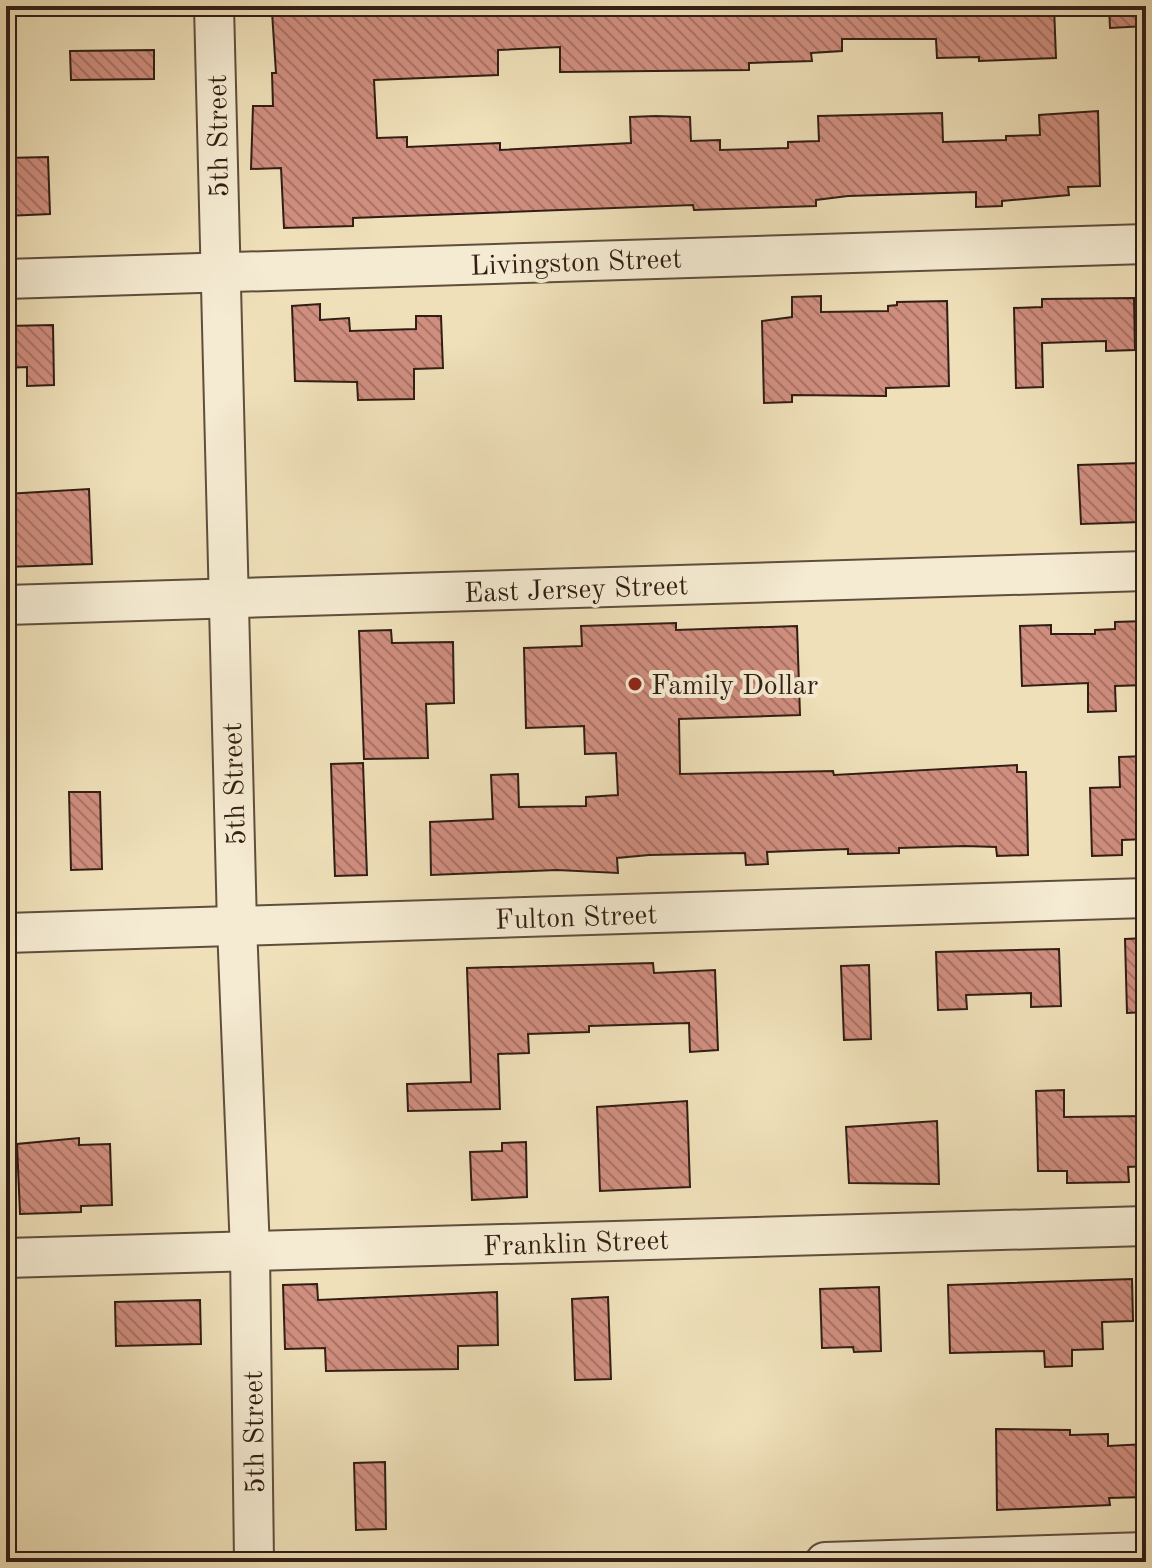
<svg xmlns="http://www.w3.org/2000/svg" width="1152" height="1568" font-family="'Old Standard TT',serif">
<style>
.building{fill:url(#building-back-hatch);stroke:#311e14;stroke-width:2}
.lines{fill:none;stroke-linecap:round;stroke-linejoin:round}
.minor-casing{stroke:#604e3d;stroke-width:42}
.minor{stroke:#f5ebd2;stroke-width:38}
.poi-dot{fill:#8f2418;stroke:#f5ebd2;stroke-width:3}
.labels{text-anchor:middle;stroke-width:8;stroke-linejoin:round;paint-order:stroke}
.street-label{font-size:28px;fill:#311e14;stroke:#f5ebd2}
.poi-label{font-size:28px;fill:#311e14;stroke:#f5ebd2;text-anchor:start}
</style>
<defs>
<pattern id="building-back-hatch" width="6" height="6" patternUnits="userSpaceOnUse" patternTransform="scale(2)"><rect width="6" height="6" fill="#d08e7f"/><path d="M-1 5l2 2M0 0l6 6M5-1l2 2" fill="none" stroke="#a97367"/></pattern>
</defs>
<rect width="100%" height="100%" fill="#efe0b9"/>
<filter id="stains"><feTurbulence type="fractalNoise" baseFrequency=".0025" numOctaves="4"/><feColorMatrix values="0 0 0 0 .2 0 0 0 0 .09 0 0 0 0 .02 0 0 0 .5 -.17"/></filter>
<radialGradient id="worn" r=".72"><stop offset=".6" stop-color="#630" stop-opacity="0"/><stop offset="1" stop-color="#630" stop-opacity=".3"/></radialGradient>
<g class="building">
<path d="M345,6H1054L1056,58L979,61V57L937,58L936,39H842V51L811,53L812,61L749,63V70L560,72V47L498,50V75L374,80L377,138L407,137V147L500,143V150L631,143L630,117L656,116L690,117L691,141L720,140V150L788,148V142L819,141L818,116L942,113L943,142L1006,140V136L1040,135L1039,115L1098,111L1100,186L1068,187L1069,195L1002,201V206L976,207V192L848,196L816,200V206L694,210L693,205L353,218V226L284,228L281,168L251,169L253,106H273L272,73H276L272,12Z"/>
<path d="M1109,6H1146V26L1110,28Z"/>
<path d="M154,50V79L71,80L70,51Z"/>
<path d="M48,157L50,214L6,216V158Z"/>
<path d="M821,296V312L888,311V306L897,305V302L947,301L949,386L886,388V396L792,395V402L764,403L762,321L792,317V297Z"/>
<path d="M1134,298L1135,350L1106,351V341L1042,343L1043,387L1016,388L1014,308L1042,307V299Z"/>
<path d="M320,304V320L349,318L350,331L416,329V316H441L443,368L414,369V399L358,400L357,382L295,381L292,306Z"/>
<path d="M53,325L54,385L27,386V367L6,368V326Z"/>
<path d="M1140,463L1141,522L1081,524L1078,465Z"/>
<path d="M89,489L92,564L6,567V494Z"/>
<path d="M1145,621L1146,685L1115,686L1116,711L1088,712V683L1022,686L1020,626L1051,625V634H1095V630L1115,629V622Z"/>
<path d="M676,623V630L797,626L800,715L679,719L680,774L833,771L834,775L1017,765V772H1026L1028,855L997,856L996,847L965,846L899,848V853L848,854V849L819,850L767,852L768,864L746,865L745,853L649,855L617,858L618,873L557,870L431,875L430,822L493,819L491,775L518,774L519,807L586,806V797L618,795L616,753L585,754L584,726L526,728L524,648L582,646L581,626Z"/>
<path d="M391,630L392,643L453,642L454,703L426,704L428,758L364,759L359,631Z"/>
<path d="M1146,756V839L1122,840V855L1092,856L1090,788L1120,787L1119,757Z"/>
<path d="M363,763L367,875L335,876L331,764Z"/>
<path d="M69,792H100L102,869L71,870Z"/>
<path d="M1146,938V1012L1127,1013L1125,939Z"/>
<path d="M1059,949L1061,1006L1031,1007V993L966,995L967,1009L938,1010L936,952Z"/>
<path d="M653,963L654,973L715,970L718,1050L690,1052L689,1023L589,1026V1032L528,1034L529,1053L498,1054L500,1109L408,1111L407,1084L471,1082L467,968Z"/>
<path d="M869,965L871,1039L844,1040L841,966Z"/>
<path d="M1064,1090V1117L1146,1116V1166L1128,1167L1129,1182L1067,1183V1171H1038L1036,1091Z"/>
<path d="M687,1101L690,1187L600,1191L597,1107Z"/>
<path d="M937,1121L939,1184L849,1183L846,1127Z"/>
<path d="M79,1138V1145L110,1144L112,1205L81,1206V1212L20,1214L17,1144Z"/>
<path d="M526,1142L527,1197L472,1200L470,1152L502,1151V1143Z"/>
<path d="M1132,1279L1133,1321L1102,1322L1103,1349L1072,1350V1366L1045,1367L1044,1351L950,1353L948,1285Z"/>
<path d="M317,1284L318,1300L497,1292L498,1345L458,1346V1369L326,1371L325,1348L285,1349L283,1285Z"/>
<path d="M879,1287L881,1351L854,1352L853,1347L822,1348L820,1289Z"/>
<path d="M608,1297L611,1379L575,1380L572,1299Z"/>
<path d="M200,1300L201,1344L116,1346L115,1302Z"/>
<path d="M996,1429L1070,1430V1435L1108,1434V1446L1146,1444V1497L1109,1498L1110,1505L997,1510Z"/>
<path d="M385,1462L386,1529L356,1530L354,1463Z"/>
</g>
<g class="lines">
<g class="minor-casing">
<g id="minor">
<path d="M214,6L237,926L250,1251L254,1562"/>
<path d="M6,279L1146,244"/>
<path d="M6,605L1146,571"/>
<path d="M6,933L1146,898"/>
<path d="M6,1258L1146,1226"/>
<path d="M825,1562L1146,1552"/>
</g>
</g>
<use href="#minor" class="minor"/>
</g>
<circle class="poi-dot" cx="635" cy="684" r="8"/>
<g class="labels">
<g class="street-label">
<text transform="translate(217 136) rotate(-91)" y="10">5th Street</text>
<text transform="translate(576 261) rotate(-2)" y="10">Livingston Street</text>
<text transform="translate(576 588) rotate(-2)" y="10">East Jersey Street</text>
<text transform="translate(233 784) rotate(-92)" y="10">5th Street</text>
<text transform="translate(576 916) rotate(-2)" y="10">Fulton Street</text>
<text transform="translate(576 1242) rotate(-2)" y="10">Franklin Street</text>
<text transform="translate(253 1432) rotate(-91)" y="10">5th Street</text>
</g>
<g class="poi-label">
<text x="651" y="694">Family Dollar</text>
</g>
</g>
<rect width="1152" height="1568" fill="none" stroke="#efe0b9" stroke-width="32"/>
<rect x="8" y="8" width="1136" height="1552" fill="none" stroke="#311e14" stroke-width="4"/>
<rect x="16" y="16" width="1120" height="1536" fill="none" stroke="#311e14" stroke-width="2"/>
<rect width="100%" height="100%" filter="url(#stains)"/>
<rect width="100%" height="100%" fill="url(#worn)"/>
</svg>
